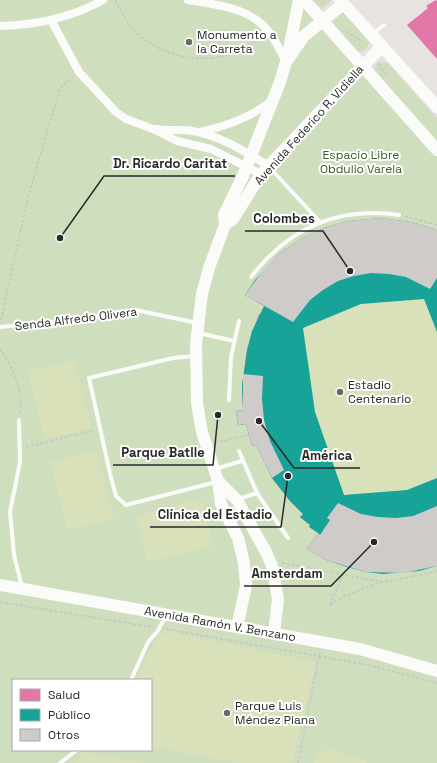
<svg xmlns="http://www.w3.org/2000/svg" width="437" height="763" font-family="'Space Grotesk',sans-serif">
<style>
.green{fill:#cfdebd;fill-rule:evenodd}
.pitch{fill:#d9e1bb}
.health{fill:#e377a8}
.public{fill:#17a398}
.building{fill:#cecbc9}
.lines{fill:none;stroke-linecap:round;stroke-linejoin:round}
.path{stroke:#c6c5c5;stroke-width:1.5;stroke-dasharray:3 2;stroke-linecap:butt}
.lane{stroke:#fbfbfa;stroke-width:4}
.street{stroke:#fbfbfa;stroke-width:8}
.secondary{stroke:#fbfbfa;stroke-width:12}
.poi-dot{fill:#6c6a69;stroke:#fff;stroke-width:1.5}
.labels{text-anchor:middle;stroke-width:4;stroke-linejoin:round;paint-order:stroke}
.poi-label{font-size:12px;fill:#292929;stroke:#fff;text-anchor:start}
.street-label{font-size:12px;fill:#292929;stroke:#fff}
.park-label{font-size:12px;fill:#375d23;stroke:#fff}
.leader{fill:none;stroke:#292929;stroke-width:1.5}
.callout-dot{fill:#292929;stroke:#fff;stroke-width:1.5}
.callout-label{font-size:13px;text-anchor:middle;font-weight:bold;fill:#292929;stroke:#fff;stroke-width:4;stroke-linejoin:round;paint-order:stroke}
</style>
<rect width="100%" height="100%" fill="#e7e3e0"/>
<g class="green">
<path d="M0,0H304L437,150V763H0ZM13,680H151V750H13Z"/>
<path d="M312,0H332L322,9Z"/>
<path d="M341,12L347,15L369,42L368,47L362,52H357L333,24L332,19Z"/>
<path d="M379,61L388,63L437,118V142L374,70L376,64Z"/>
</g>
<g class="pitch">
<path d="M380,218L412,222L437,230V566C389,580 351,574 307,549L317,533L309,527L310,525L300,517L303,514C282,494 267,472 256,446H252L246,424L238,425L236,412L243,410C242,374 245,338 264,306L245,295C279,244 319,221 380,218Z"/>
<path d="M74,360L91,428L45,439L28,371Z"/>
<path d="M97,451L114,518L68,530L51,462Z"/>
<path d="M201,499L213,546L147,562L135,516Z"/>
<path d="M166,632L316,662L292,763H242L151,747V680H137L156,639Z"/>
<path d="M331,750L367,761L366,763H313L317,752Z"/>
<path d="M84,752L146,763H76Z"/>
</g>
<g class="health">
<path d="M436,0L437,1V59L407,25L428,8L426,6Z"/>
<path d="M259,314L289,329L280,355L276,378L279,418L284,436L296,459L311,479L331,498L310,525L300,517L303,514L290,501L272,478L256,445L252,446L246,424L238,425L236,411L243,410L242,386L247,350Z"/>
</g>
<path class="public" d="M380,218L412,222L437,230V332L424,299L361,304L303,328L315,412L344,495L407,490L437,478V566L419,571L383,574L366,572L347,567L326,560L307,549L318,533L309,527L310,525L300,517L303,514L290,501L272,478L256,445L252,446L246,424L238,425L236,411L243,410L242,386L247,350L252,331L264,306L245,295L255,280L280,253L304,237L324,228L347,221Z"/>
<g class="building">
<path d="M380,218L412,222L437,230V278L430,289L406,277L389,274L371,273L354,276L338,281L323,290L310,300L293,322L245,295L264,269L280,253L304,237L324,228L347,221Z"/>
<path d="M243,374L263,376L262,399L264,420L270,441L284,470L272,478L256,445L252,446L246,424L238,425L236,411L243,410Z"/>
<path d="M338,503L361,514L378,517L396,518L413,516L437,506V566L404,573L366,572L326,560L307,549L318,533L320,535L330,520L327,518Z"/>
</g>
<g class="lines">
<g class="path">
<path d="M115,0C121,11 126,23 135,31C168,64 226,69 261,36"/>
<path d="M346,31L363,42"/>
<path d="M379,64L388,77"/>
<path d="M405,216L437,225"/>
<path d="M1,320L28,197L60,88L73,77"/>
<path d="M0,349C13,368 23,390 20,414"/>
<path d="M215,443L249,435"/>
<path d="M26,447L95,430"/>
<path d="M282,563L382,582L421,575L437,571"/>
<path d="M0,602L152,627"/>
<path d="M330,605L345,596L381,582"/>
<path d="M330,605L343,574"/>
<path d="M166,629L368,665L437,683"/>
<path d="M298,763L320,651"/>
</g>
<g class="lane">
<path d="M372,34L384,25"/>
<path d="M270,168L320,222"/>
<path d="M251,277C289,228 337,206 399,215"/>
<path d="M0,327L75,320L136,310L197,323"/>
<path d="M199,333L234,341"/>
<path d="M195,356L173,358L89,378L111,478L116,496L126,505L216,482"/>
<path d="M229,400L231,357L239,321"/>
<path d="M19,420L20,462L10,512L14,555L22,587"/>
<path d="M239,451L257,493L288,538"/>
<path d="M215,469L242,461"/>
<path d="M239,499L257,493"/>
<path d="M131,680L148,642L157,632L166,616"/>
<path d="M60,763L77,750"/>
</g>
<g class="street">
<path d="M188,0C217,5 250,7 269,32C276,41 281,52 286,62"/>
<path d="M51,20L79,72L116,112L126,119L153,129L177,141L211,149L261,174"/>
<path d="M0,26C37,25 71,18 103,0"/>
<path d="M156,129C168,131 181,129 193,131C221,136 245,152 269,166"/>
<path d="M200,132C226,126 250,118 271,101"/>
</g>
<g class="secondary">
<path d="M304,0L437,150"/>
<path d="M340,0L437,107"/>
<path d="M288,54L299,0"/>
<path d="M225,225L233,219L261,174L382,46"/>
<path d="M218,481L237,500L266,552L272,566L278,599L274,633"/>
<path d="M0,585L360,649L437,671"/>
<path d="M237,627L246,586L244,563L238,538L221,504L218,481L202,432L197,403L196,344L202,294L209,268L225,225L224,215L243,176L280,82L286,62L304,36L343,4"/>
</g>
</g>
<g class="poi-dot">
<circle cx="189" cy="42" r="4"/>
<circle cx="340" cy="392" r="4"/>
<circle cx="227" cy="713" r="4"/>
</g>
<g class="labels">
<g class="poi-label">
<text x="197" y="39">Monumento a<tspan x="197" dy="14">la Carreta</tspan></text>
<text x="348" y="389">Estadio<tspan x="348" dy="14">Centenario</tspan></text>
<text x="235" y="710">Parque Luis<tspan x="235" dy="14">Méndez Piana</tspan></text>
</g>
<g class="street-label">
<text transform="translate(309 125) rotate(-48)" y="4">Avenida Federico R. Vidiella</text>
<text transform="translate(76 319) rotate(-7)" y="4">Senda Alfredo Olivera</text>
<text transform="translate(220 624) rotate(10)" y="4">Avenida Ramón V. Benzano</text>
</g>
<g class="park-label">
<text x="361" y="159">Espacio Libre<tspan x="361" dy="14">Obdulio Varela</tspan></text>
</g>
</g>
<path class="leader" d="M60 238L104 176H235M350 271L323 231H245M218 415L213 465H113M259 421L294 468H360M288 476L281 527H150M374 542L331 586H244"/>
<g class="callout-dot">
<circle cx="60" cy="238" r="4"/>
<circle cx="350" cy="271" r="4"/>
<circle cx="218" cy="415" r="4"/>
<circle cx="259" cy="421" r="4"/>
<circle cx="288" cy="476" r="4"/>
<circle cx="374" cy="542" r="4"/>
</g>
<g class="callout-label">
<text x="170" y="168">Dr. Ricardo Caritat</text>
<text x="284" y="223">Colombes</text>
<text x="163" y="457">Parque Batlle</text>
<text x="327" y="460">América</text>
<text x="215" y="519">Clínica del Estadio</text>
<text x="287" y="578">Amsterdam</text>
</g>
<rect x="12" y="679" width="140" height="72" fill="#ffffff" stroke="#a9a9a9"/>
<rect x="20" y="689" width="20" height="12" fill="#e377a8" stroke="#a9a9a9"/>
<text x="48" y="699" font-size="12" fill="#292929">Salud</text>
<rect x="20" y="709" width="20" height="12" fill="#17a398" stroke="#a9a9a9"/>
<text x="48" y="719" font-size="12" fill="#292929">Público</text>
<rect x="20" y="729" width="20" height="12" fill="#cecbc9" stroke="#a9a9a9"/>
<text x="48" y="739" font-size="12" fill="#292929">Otros</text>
</svg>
